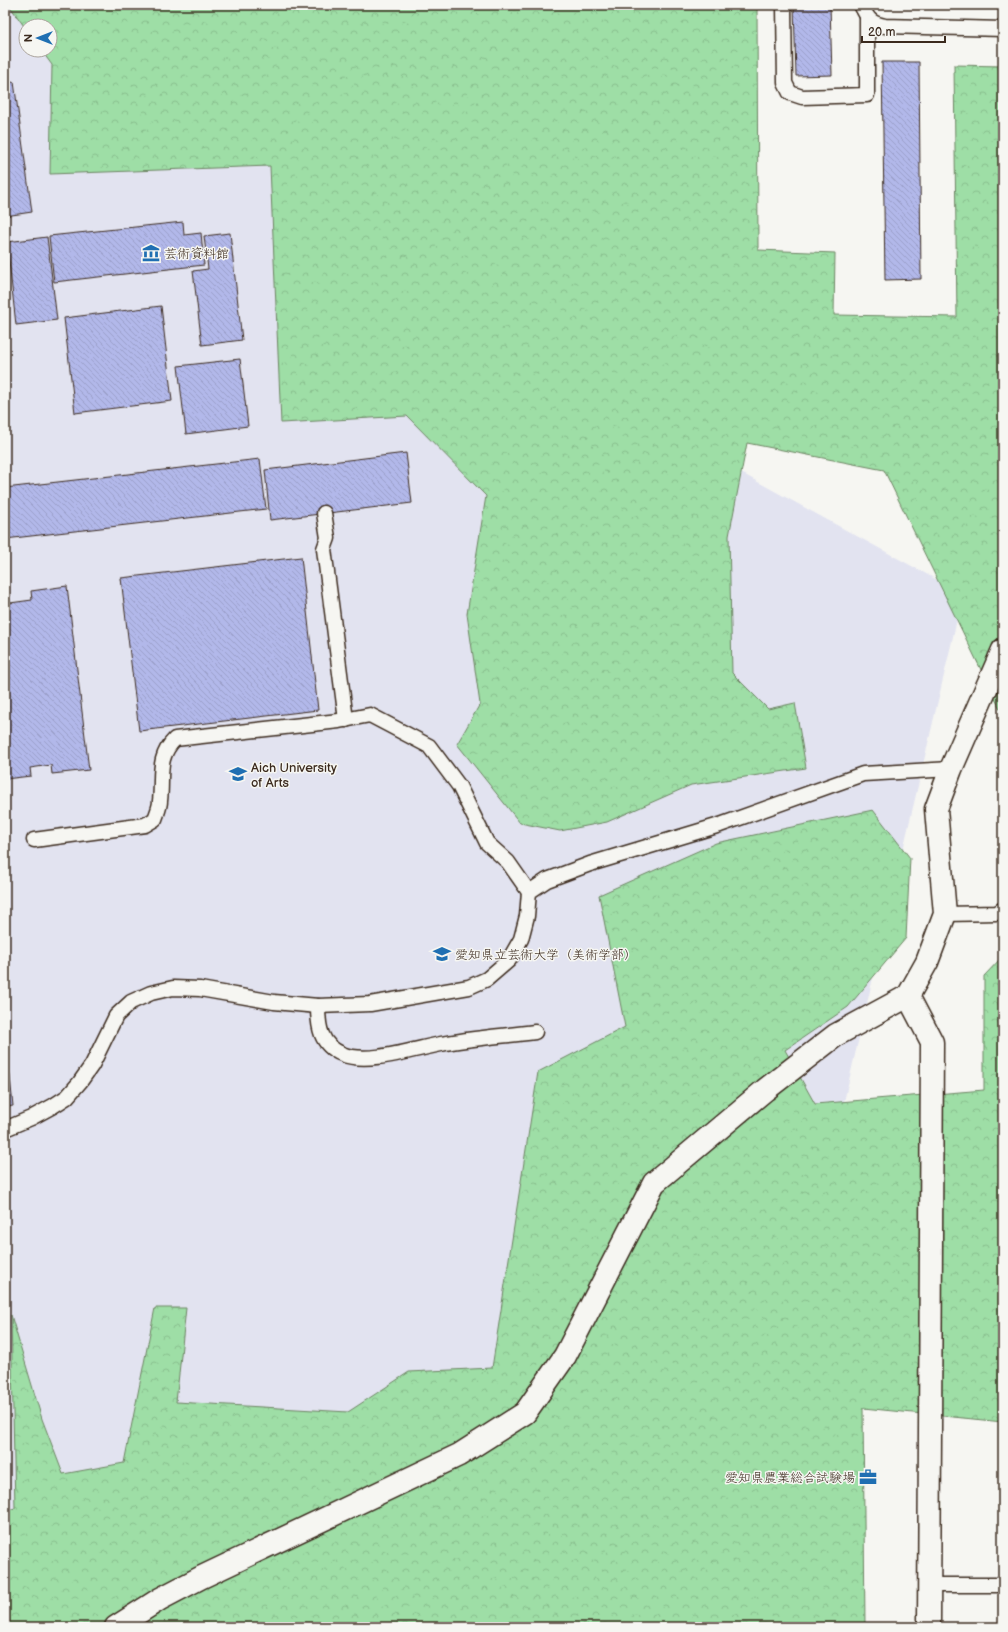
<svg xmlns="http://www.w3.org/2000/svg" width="1008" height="1632" font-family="'Balsamiq Sans','Klee One',sans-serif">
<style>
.built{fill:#e2e3f0;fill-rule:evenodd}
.forest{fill:url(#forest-crowns);stroke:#6c8462}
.building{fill:url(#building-back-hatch);stroke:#3b2a1e}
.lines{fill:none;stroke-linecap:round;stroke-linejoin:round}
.service-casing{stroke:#3b2a1e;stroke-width:17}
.tertiary-casing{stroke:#3b2a1e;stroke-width:25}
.service{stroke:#f6f6f2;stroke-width:14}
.tertiary{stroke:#f6f6f2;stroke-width:22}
.labels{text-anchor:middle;stroke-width:3;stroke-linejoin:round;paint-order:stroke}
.poi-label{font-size:13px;fill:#3b2a1e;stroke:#f6f6f2;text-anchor:start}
</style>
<defs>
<pattern id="forest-crowns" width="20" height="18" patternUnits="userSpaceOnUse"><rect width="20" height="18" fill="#9edea6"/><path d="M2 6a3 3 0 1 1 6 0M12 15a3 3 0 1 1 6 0" fill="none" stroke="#89bf8e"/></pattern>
<pattern id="building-back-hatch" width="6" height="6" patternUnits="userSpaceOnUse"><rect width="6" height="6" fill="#b2b8ea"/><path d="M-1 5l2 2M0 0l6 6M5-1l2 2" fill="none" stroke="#9a9ec8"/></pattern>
</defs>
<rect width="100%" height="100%" fill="#f6f6f2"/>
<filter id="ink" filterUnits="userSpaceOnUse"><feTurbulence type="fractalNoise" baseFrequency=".025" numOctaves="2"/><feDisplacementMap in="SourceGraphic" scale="8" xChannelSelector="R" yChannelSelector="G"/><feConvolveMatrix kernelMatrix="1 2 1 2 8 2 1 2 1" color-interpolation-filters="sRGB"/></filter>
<g filter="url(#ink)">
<path class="built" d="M5,5H361L430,303L963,594L794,1315L5,1627ZM26,26H50V50H26Z"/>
<g class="forest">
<path d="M9,5H757L758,250L835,253L834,315L957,317L954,65L1003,66V715L884,470L747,443L729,536L732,673L768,709L795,703L806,768L691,785L607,822L560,831L520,823L457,744L480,704L467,614L486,496L407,416L281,423L270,166L50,174L52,65L41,50H50V26H26V29Z"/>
<path d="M873,810L910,858L906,938L848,1007L785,1050L815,1104L984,1090V976L1003,956V1422L863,1408L865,1627H5V1511L15,1508L11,1315L42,1419L63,1474L124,1463L155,1308H186L176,1402L348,1412L409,1372L492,1368L538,1072L625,1027L599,895L716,843Z"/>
</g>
<g class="building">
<path d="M794,5H830L832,75L796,76Z"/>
<path d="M882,62H919L921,279L885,280Z"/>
<path d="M14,82L32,212L5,216V83Z"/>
<path d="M183,222L184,235L201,233L204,265L54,282L49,236Z"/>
<path d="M230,233L242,340L202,345L193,271L208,269L204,236Z"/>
<path d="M47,237L57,320L16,325L7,242Z"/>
<path d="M161,306L172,401L75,413L64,318Z"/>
<path d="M240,359L248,426L186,434L178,366Z"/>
<path d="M406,453L412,503L270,520L265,470Z"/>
<path d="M260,459L266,509L5,539V488Z"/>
<path d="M301,557L318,710L139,731L121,578Z"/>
<path d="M67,586L89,770L52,774L51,765L30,768L31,776L5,779V595L9,594L10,603L32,600L31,591Z"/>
<path d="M5,1028L13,1106L5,1107Z"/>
</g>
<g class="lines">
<g class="service-casing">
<g id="service">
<path d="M784,5L785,83L790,93L802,97L867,95V17"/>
<path d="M861,5C868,18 869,23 885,26L1003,29"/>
<path d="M324,513L328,538L324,549L346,720"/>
<path d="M34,840L145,825L155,819C157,813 160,807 160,801C163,776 156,758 175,739L339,721L370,715L429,746L459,786L487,843L508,862L529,892"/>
<path d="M945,914L997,913L1003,909"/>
<path d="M318,1006C318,1026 320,1045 342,1054C367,1065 414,1049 441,1044C472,1038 504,1036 535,1032"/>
<path d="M5,1129L31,1118L53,1106L67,1097L80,1082L92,1065L116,1016L131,1002L151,993L173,988L200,989L274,1002L318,1006L370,1004L469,987L487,979L509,960L521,939L527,916L529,892L547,880L590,864L720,825L863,774L951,769"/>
<path d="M929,1585H1003"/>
</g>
</g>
<g class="tertiary-casing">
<g id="tertiary">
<path d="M116,1627L160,1599L202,1577L459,1455L525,1413L565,1356L654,1183L765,1090L836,1035L908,996"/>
<path d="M929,1627L932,1042L908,996L927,962L945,914L936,809L951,769L1003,650"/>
</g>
</g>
<use href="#service" class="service"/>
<use href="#tertiary" class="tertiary"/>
</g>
</g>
<defs>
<g id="museum-bare" transform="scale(1.38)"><path d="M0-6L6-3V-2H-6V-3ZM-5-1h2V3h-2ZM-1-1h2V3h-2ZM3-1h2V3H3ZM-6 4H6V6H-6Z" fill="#1f6fb2" stroke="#f6f6f2" stroke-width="2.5" paint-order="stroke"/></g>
<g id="university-bare" transform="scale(1.38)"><path d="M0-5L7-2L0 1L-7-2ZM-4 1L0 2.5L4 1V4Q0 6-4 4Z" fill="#1f6fb2" stroke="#f6f6f2" stroke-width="2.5" paint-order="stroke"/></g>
<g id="office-bare" transform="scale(1.38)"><path d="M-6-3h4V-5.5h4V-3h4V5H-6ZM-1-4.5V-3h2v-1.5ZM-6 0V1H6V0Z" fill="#1f6fb2" stroke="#f6f6f2" stroke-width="2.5" paint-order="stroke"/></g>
</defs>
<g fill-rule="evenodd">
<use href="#museum-bare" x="151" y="253"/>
<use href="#university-bare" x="238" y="774"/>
<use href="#university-bare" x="442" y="954"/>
<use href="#office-bare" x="868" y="1477"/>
</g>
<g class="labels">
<g class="poi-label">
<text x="164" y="258">芸術資料館</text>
<text x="251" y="772">Aich University<tspan x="251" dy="15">of Arts</tspan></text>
<text x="455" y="959">愛知県立芸術大学（美術学部）</text>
<text x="855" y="1482" text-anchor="end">愛知県農業総合試験場</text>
</g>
</g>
<rect width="1008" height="1632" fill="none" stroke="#f6f6f2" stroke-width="20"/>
<rect x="10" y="10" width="988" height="1612" fill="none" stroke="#3b2a1e" stroke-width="1.5" filter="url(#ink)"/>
<g transform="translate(38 38) rotate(270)"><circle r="19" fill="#f6f6f2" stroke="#aba49d"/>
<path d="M0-3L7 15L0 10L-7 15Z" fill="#1f6fb2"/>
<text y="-6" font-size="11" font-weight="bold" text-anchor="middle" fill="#3b2a1e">N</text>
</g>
<path d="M862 36v6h83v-6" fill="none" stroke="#3b2a1e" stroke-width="2"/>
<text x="868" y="36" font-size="12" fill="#3b2a1e" stroke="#f6f6f2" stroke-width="3" paint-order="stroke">20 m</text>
</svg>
